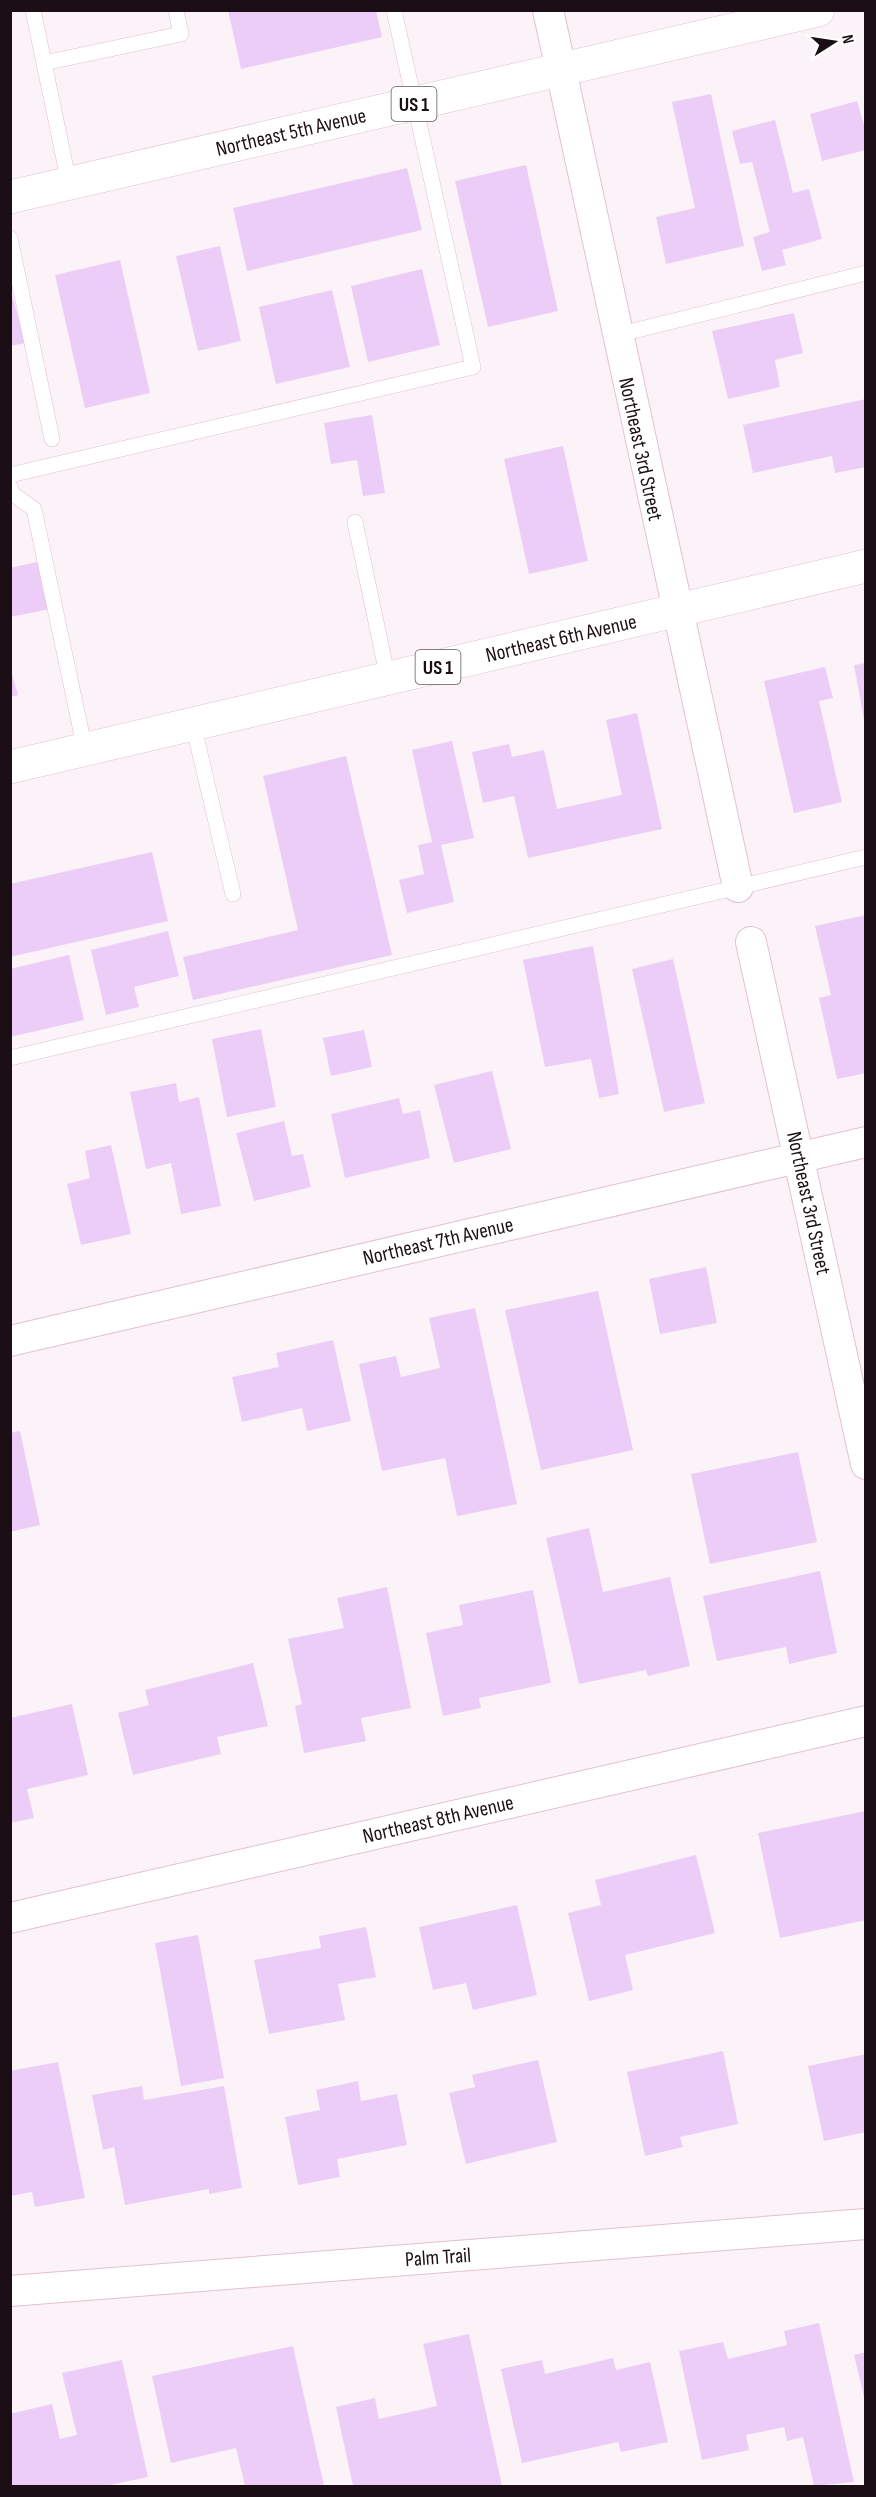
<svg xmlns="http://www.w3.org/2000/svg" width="876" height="2497" font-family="'Sofia Sans Condensed',sans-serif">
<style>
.building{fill:#eccdf7}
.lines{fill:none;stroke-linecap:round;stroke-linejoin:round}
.service-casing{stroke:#e3c0d2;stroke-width:16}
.minor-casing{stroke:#e3c0d2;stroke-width:32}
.primary-casing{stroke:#e3c0d2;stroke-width:34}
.service{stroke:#fff;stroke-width:15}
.minor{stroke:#fff;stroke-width:30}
.primary{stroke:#fff;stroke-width:33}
.labels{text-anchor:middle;stroke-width:4.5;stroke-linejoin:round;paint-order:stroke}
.shield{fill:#fff;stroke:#5f575b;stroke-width:1.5}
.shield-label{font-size:20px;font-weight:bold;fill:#1b0f15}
.street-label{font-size:21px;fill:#1b0f15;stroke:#fff}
</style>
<rect width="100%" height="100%" fill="#fbf3f7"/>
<g class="building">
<path d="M228,10H376L382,37L241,69Z"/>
<path d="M711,94L744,246L666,264L656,217L695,208L672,102Z"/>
<path d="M857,101L866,132V150L822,161L810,114Z"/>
<path d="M775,120L793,193L809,189L822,239L782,250L786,265L762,271L753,237L770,232L752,162L740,164L732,131Z"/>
<path d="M526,165L558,311L488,327L455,181Z"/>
<path d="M407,168L422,230L247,271L233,208Z"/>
<path d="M220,246L241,341L198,351L176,256Z"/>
<path d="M120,260L150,393L85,408L55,275Z"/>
<path d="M422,269L440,345L368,362L351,286Z"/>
<path d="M10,287L25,343L10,346Z"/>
<path d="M332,290L350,367L276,384L259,307Z"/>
<path d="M794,313L803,353L775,360L780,387L728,399L712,331Z"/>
<path d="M866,399V467L835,473L832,456L753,473L743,425Z"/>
<path d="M372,415L385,493L363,496L357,460L331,464L324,423Z"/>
<path d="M563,446L588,561L529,574L504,459Z"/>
<path d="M41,561L50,609L10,617V568Z"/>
<path d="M866,663V719L864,720L854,665Z"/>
<path d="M825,667L833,698L819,701L842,802L794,813L764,681Z"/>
<path d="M10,668L18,695L10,697Z"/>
<path d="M637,713L662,829L528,858L514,796L483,803L472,752L509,744L512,757L544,750L557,809L622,795L606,720Z"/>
<path d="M452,741L474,838L441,845L454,902L407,913L399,880L424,874L418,845L432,842L412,750Z"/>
<path d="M346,756L392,955L193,1000L183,957L298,930L263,776Z"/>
<path d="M152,852L168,921L10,957V884Z"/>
<path d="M866,915V1073L837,1079L819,998L831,995L815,926Z"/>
<path d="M168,931L179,976L134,987L139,1007L106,1015L91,950Z"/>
<path d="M593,946L619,1094L599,1098L591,1059L545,1067L523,960Z"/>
<path d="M69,955L84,1020L10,1037V969Z"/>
<path d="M673,959L705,1103L664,1112L632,969Z"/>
<path d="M261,1029L276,1107L227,1117L212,1039Z"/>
<path d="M364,1030L372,1067L331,1076L323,1038Z"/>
<path d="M492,1071L511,1149L454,1163L434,1085Z"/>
<path d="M176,1083L179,1102L199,1097L221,1206L181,1214L171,1163L146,1169L130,1092Z"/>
<path d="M399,1098L403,1114L420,1110L430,1158L345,1178L331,1114Z"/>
<path d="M284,1121L292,1156L303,1154L311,1187L254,1201L236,1133Z"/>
<path d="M111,1145L131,1234L81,1245L67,1184L90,1178L85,1151Z"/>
<path d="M706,1267L717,1323L660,1334L649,1279Z"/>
<path d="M598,1291L633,1450L541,1470L505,1310Z"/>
<path d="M475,1308L517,1504L457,1516L445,1458L382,1471L359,1364L396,1356L401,1377L440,1368L429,1318Z"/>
<path d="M333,1340L351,1421L307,1431L302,1408L242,1422L232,1377L279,1367L276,1353Z"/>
<path d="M20,1431L40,1525L10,1532V1433Z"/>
<path d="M798,1452L817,1542L710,1564L691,1474Z"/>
<path d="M589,1528L603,1592L670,1577L690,1666L648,1676L646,1670L579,1684L546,1538Z"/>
<path d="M820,1571L837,1653L789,1664L786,1647L717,1661L703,1596Z"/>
<path d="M387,1587L411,1708L361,1718L366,1741L304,1753L295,1706L302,1704L288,1639L344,1628L337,1598Z"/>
<path d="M533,1590L551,1683L479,1698L481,1708L443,1716L426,1633L463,1625L459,1605Z"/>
<path d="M253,1663L268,1726L217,1737L221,1754L133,1775L118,1713L149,1705L145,1690Z"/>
<path d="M72,1704L88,1775L27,1789L34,1818L10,1823V1718Z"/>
<path d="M866,1811V1920L780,1938L758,1833Z"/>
<path d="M696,1855L715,1933L625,1955L633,1990L589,2001L568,1913L601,1905L595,1880Z"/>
<path d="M517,1905L537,1995L473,2010L466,1983L433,1990L419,1927Z"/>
<path d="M366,1927L376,1977L338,1984L345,2020L269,2034L254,1960L321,1948L319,1936Z"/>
<path d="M198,1935L224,2078L181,2086L155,1943Z"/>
<path d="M723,2051L738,2124L680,2137L683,2147L645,2156L627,2072Z"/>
<path d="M866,2054V2132L824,2141L808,2066Z"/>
<path d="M538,2060L557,2142L466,2164L449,2093L475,2087L472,2075Z"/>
<path d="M58,2062L85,2198L35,2207L32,2192L10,2196V2071Z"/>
<path d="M358,2081L361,2101L397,2094L407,2145L337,2159L340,2177L298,2185L285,2117L320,2110L316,2090Z"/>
<path d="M142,2086L144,2100L224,2086L242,2188L209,2194V2189L125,2205L114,2147L103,2150L92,2095Z"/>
<path d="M819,2323L854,2482L814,2486L803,2437L787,2441L784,2427L746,2435L749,2450L702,2460L679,2351L723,2342L728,2359L787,2345L784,2331Z"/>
<path d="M469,2334L502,2486H353L336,2407L375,2398L379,2419L437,2406L423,2344Z"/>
<path d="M293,2346L324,2486H245L236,2448L171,2463L152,2376Z"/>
<path d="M866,2352V2401H865L854,2355Z"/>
<path d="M613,2358L616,2370L650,2362L668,2442L621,2452L618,2442L522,2463L501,2369L542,2360L545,2374Z"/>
<path d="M122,2360L148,2477L105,2486H10V2414L52,2404L60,2439L77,2435L62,2373Z"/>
</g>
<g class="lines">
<g class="service-casing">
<g id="service">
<path d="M33,10L69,183"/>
<path d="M44,63L181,34L176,10"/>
<path d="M10,238L52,439"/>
<path d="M617,335L866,273"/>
<path d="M10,475L473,367L394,10"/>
<path d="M10,487L13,494L34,509L85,750"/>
<path d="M355,522L388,679"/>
<path d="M193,724L233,894"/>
<path d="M10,1058L866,857"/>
</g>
</g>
<g class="minor-casing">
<g id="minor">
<path d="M548,10L738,887"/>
<path d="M751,942L866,1464"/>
<path d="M10,1341L866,1142"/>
<path d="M10,1918L866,1721"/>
<path d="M10,2291L866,2224"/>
</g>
</g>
<g class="primary-casing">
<g id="primary">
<path d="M10,197L818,10"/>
<path d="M10,767L866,566"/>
</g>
</g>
<use href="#service" class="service"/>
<use href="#minor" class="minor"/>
<use href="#primary" class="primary"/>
</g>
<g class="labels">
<g class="shield">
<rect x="391.5" y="87" width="45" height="34" rx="4.5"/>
<rect x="415.5" y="650" width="45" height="34" rx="4.5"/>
</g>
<g class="shield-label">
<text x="414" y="111">US 1</text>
<text x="438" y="674">US 1</text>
</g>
<g class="street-label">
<text transform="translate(291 132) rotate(-13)" y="7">Northeast 5th Avenue</text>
<text transform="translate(641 449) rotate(78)" y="7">Northeast 3rd Street</text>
<text transform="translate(561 638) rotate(-13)" y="7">Northeast 6th Avenue</text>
<text transform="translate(809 1203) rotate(78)" y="7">Northeast 3rd Street</text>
<text transform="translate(438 1241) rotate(-13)" y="7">Northeast 7th Avenue</text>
<text transform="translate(438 1819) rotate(-13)" y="7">Northeast 8th Avenue</text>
<text transform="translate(438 2257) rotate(-4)" y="7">Palm Trail</text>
</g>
</g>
<rect width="876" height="2497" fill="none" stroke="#1b0f15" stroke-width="24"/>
<g transform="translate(834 42) rotate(78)" stroke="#ffffff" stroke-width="4.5" paint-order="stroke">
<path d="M0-4.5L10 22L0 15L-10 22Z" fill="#1b0f15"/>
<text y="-9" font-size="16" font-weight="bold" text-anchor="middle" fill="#1b0f15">N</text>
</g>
</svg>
